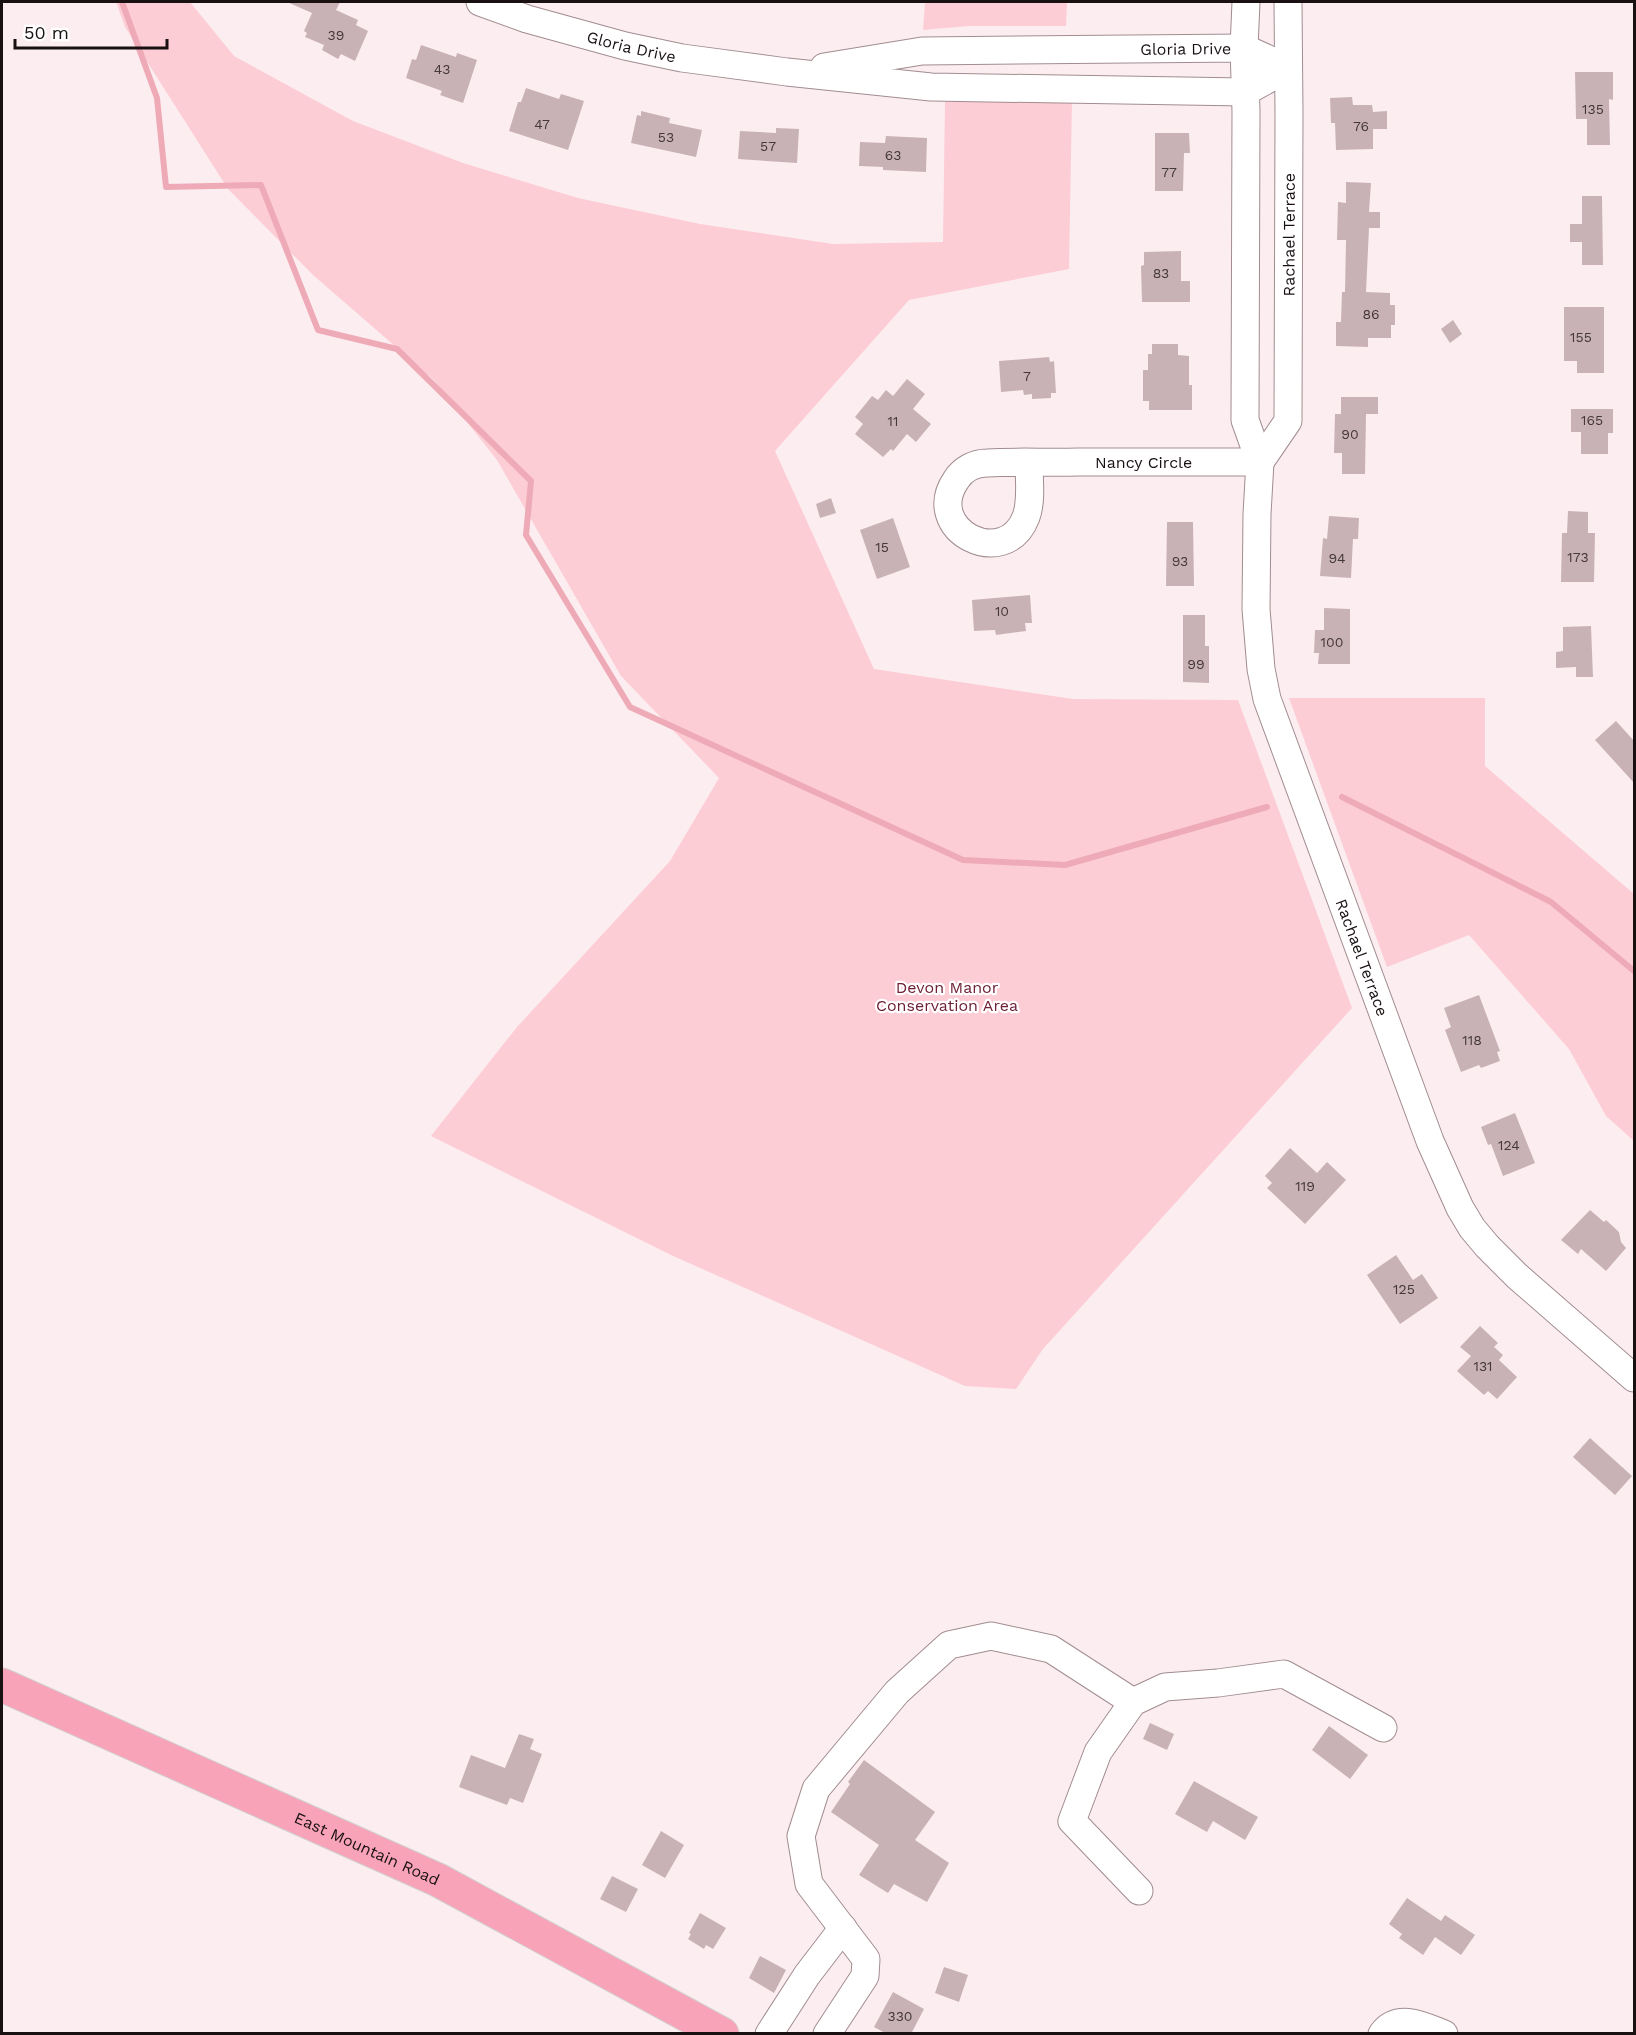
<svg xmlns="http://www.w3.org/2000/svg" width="1636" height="2035" font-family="'Work Sans',sans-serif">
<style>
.green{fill:#fdcdd5}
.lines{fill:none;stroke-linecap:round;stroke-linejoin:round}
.stream{stroke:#eeaab6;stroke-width:6}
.building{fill:#c9b2b5}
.minor-casing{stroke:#a28c90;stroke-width:29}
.major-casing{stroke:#d1cfcf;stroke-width:35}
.minor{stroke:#fff;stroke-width:27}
.major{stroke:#f9a3b8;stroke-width:33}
.labels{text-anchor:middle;stroke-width:4.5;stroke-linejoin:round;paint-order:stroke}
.number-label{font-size:14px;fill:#44383a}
.street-label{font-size:16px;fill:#181011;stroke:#fff}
.park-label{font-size:16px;fill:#6e2036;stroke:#fff}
</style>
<rect width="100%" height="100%" fill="#fceef0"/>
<g class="green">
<path d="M116,2H190L234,56L353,121L463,163L578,198L700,224L833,244L943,242L945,100L1072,101L1069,269L909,300L775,451L874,669L1073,699L1238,700L1352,1008L1043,1349L1016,1389L965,1386L671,1255L431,1136L517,1027L670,861L719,778L621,676L497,460L434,380L313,275L228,189L125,27Z"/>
<path d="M925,2H1067L1066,26H969L923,30Z"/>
<path d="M1289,698H1485V766L1634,894V1141L1606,1116L1569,1049L1469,935L1387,967Z"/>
</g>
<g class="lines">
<g class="stream">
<path d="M122,2L157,98L166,187L261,185L318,330L397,349L531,481L526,535L630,707L963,860L1065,865L1267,807"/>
<path d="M1342,797L1551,902L1634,971"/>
</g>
</g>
<g class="building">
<path d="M287,2H340L336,10L358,20L356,25L368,31L355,61L341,54L338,59L322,50L324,45L305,37L307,33L304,31L312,13Z"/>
<path d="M421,45L456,57L457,53L477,60L463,103L440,95L442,91L406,78L412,59L416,60Z"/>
<path d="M1575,72H1613V100L1609,99L1610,145H1587V119H1576Z"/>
<path d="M526,88L559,99L561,94L584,101L568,150L509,131L518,102H521Z"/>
<path d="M1352,97L1353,105H1372L1373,112L1387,111V129H1373V149L1336,150L1335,123H1331L1330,98Z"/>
<path d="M641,111L670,118L669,123L702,130L696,157L631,143L637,115L641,116Z"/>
<path d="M776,128L799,129L797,163L738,159L740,131L776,133Z"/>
<path d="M1155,133H1189L1190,153H1184L1183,191H1155Z"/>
<path d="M886,136L927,138L926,172L883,170V167L859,166L860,142L885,143Z"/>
<path d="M1346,182L1371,183L1369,212H1380V228H1369L1366,292L1390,293V305H1395V325H1391V338H1368V347L1336,346V322H1341L1342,292H1345L1346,240H1337L1338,202L1346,203Z"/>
<path d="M1582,196H1602L1603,265H1582V242H1570V224H1582Z"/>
<path d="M1181,251V281H1190V302H1142L1141,266L1144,265V252Z"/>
<path d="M1564,307H1604V373H1577V361H1564Z"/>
<path d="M1453,320L1462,334L1450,343L1441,329Z"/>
<path d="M1152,344H1178V355L1189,356V385H1192V410H1149V401H1143V370H1148V354H1152Z"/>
<path d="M1049,357L1050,362L1054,361L1056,393H1051V398L1032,399V394L1024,395L1023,390L1001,392L999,361Z"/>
<path d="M907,379L925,394L913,409L931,424L916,442L907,434L893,451L891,449L883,457L855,434L863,424L855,417L872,396L878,400L886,390L893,396Z"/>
<path d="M1341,397H1378V414H1366L1365,474H1342V453H1334L1335,414H1341Z"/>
<path d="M1571,409H1613V433H1608V454H1581V432H1571Z"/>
<path d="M831,498L836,513L820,518L816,504Z"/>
<path d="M1568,511L1588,512V533H1595L1594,582H1561L1562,533H1567Z"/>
<path d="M1329,516L1359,518L1358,539H1353L1351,578L1320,576L1323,538L1327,539Z"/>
<path d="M893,518L910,567L877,579L860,530Z"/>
<path d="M1167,522H1193L1194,586H1166Z"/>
<path d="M1030,595L1032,623H1025L1026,631L996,635L995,630L974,631L972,600Z"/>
<path d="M1324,608L1350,609V664H1318L1319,653H1314L1315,630H1324Z"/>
<path d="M1183,615H1205V646H1209V683L1183,682Z"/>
<path d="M1591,626L1593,677H1576V667L1556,668V652L1563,651V627Z"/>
<path d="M1616,721L1635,742V784L1595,740Z"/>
<path d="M1479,995L1500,1051L1497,1052L1500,1061L1481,1068L1479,1065L1461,1072L1445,1030L1451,1027L1444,1008Z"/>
<path d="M1515,1113L1535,1163L1503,1176L1491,1144L1488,1145L1481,1127Z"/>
<path d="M1290,1148L1317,1173L1327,1162L1346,1180L1305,1224L1267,1188L1272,1183L1265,1176Z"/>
<path d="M1590,1210L1604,1222L1606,1220L1619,1232L1621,1242L1626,1248L1606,1271L1581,1249L1578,1254L1561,1240Z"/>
<path d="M1396,1255L1413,1280L1422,1274L1438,1298L1400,1324L1367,1275Z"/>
<path d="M1480,1326L1498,1343L1494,1347L1503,1355L1499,1360L1517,1377L1497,1399L1488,1391L1484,1395L1457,1371L1471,1356L1460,1347Z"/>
<path d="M1590,1438L1632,1476L1615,1495L1573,1457Z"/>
<path d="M1150,1723L1174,1734L1167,1750L1143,1739Z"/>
<path d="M1329,1726L1368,1755L1350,1779L1312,1750Z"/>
<path d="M519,1734L534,1739L530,1749L542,1754L523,1803L510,1798L507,1805L459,1787L471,1755L505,1768Z"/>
<path d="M864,1760L935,1812L915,1840L949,1863L927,1902L894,1884L888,1893L859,1875L879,1845L831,1812L850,1784L848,1782Z"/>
<path d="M1194,1781L1258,1817L1245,1840L1213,1821L1207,1832L1175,1814Z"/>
<path d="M661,1831L684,1845L665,1878L642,1865Z"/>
<path d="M612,1876L638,1889L626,1912L600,1899Z"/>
<path d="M1407,1898L1441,1921L1445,1915L1475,1935L1461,1955L1435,1937L1423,1955L1399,1938L1402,1934L1389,1924Z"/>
<path d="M700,1913L726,1928L713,1949L706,1945L704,1949L688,1939L691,1934L689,1933Z"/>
<path d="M760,1956L786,1970L774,1993L749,1978Z"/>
<path d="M944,1967L968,1975L959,2002L935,1993Z"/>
<path d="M893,1992L924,2009L911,2034H887L874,2027Z"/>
</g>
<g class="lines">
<g class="minor-casing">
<g id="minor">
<path id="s1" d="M480,2L527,19L625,46L682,58L787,72L931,87L1245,92L1288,68"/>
<path id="s2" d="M1246,2L1244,48L1246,111L1245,420L1260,462L1257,514L1256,609L1261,669L1267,699L1430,1141L1460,1208L1472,1228L1487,1246L1517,1276L1634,1378"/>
<path id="s3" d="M824,67L922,51L1244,48L1288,68"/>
<path id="s4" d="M1260,462L1288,421L1289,113L1288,2"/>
<path id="s5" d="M1029,463C1029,480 1032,501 1026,517C1005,572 922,530 956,480C963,469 975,463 987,463C1017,461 1048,463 1078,462C1139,462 1199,462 1260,462"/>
<path d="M1139,1891L1072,1821L1098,1752L1133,1702L1165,1687L1218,1683L1284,1674L1383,1728"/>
<path d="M769,2034L807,1975L843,1928"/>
<path d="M827,2034L865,1976L866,1959L809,1884L801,1836L816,1789L897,1692L949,1645L991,1636L1051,1649L1133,1702"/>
<path d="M1382,2034C1398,2012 1424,2026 1444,2034"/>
</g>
</g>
<g class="major-casing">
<g id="major">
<path id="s6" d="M2,1685L438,1880L722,2034"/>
</g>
</g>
<use href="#minor" class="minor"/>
<use href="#major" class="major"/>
</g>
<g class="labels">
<g class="number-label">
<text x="336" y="40">39</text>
<text x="442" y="74">43</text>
<text x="1593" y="114">135</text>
<text x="542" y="129">47</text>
<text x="1361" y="131">76</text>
<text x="666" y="142">53</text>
<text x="768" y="151">57</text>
<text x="893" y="160">63</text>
<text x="1169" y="177">77</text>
<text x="1161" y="278">83</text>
<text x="1371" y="319">86</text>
<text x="1581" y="342">155</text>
<text x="1027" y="381">7</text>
<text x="1592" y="425">165</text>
<text x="893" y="426">11</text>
<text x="1350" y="439">90</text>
<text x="882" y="552">15</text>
<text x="1578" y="562">173</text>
<text x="1337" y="563">94</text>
<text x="1180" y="566">93</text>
<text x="1002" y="616">10</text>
<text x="1332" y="647">100</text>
<text x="1196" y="669">99</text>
<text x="1472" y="1045">118</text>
<text x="1509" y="1150">124</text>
<text x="1305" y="1191">119</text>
<text x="1404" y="1294">125</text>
<text x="1483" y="1371">131</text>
<text x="900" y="2021">330</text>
</g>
<g class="street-label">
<text dy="6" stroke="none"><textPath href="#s1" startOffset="158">Gloria Drive</textPath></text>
<text dy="6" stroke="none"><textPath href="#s3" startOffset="363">Gloria Drive</textPath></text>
<text dy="6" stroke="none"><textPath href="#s4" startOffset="236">Rachael Terrace</textPath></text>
<text dy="6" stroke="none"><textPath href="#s5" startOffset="384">Nancy Circle</textPath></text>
<text dy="6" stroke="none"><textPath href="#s2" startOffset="976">Rachael Terrace</textPath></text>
<text dy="6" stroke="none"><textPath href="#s6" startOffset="400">East Mountain Road</textPath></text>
</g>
<g class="park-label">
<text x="947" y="993">Devon Manor<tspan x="947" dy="18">Conservation Area</tspan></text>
</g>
</g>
<rect width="1636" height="2035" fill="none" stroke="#181011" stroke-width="6"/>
<path d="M15 39v9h152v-9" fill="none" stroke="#181011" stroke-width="3"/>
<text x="24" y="39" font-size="18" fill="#181011" stroke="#ffffff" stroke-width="4.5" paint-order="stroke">50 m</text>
</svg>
